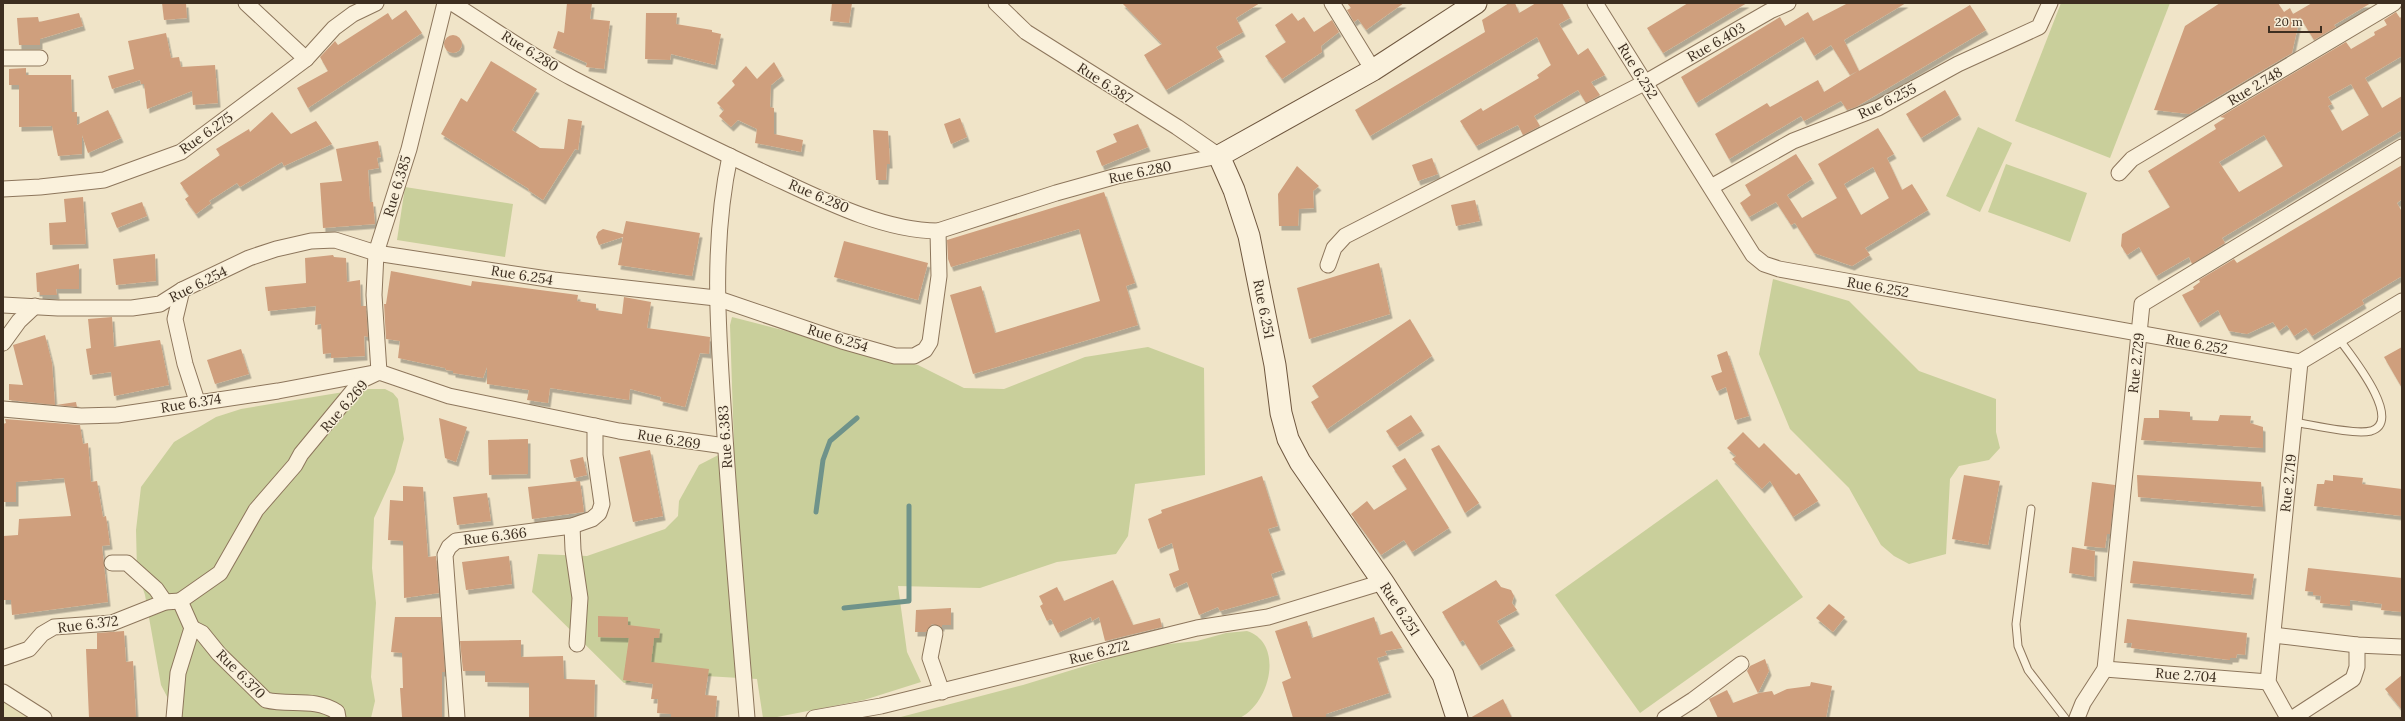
<svg xmlns="http://www.w3.org/2000/svg" width="2405" height="721" font-family="Lora,serif">
<style>
.farmland{fill:#e6deb5}
.green{fill:#c9cf9b}
.lines{fill:none;stroke-linecap:round;stroke-linejoin:round}
.stream{stroke:#6f938a;stroke-width:5}
.building{fill:#cf9f7d;fill-rule:evenodd;filter:url(#shadow)}
.lane-casing{stroke:#8d765c;stroke-width:9}
.street-casing{stroke:#8d765c;stroke-width:17}
.secondary-casing{stroke:#6f573f;stroke-width:23}
.lane{stroke:#faf1dc;stroke-width:7}
.street{stroke:#faf1dc;stroke-width:15}
.secondary{stroke:#faf1dc;stroke-width:21}
.labels{text-anchor:middle;stroke-width:3;stroke-linejoin:round;paint-order:stroke}
.street-label{font-size:14px;fill:#3d2e20;stroke:#f7eed8}
</style>
<defs>
<filter id="shadow"><feDropShadow dx="2.5" dy="4.5" stdDeviation="0" flood-color="#0004"/></filter>
</defs>
<rect width="100%" height="100%" fill="#f0e4c8"/>
<path class="farmland" d="M3,699L32,718H3Z"/>
<g class="green">
<path d="M2061,3H2170L2110,158L2015,121Z"/>
<path d="M1978,127L2012,143L1980,212L1946,196Z"/>
<path d="M2006,164L2087,193L2070,242L1988,212Z"/>
<path d="M405,187L513,204L505,257L397,240Z"/>
<path d="M1773,279L1849,301L1919,371L1996,399V432L2000,448L1989,460L1959,466L1950,479L1946,554L1909,564L1894,556L1881,545L1849,488L1790,429L1759,354Z"/>
<path d="M732,317L918,365L964,388L1004,389L1085,357L1148,347L1204,368L1205,475L1135,484L1128,536L1116,554L1057,562L980,588L898,586L907,652L921,682L864,700L772,718H763L757,679L688,675L624,683L532,592L538,554L587,556L665,529L678,516L679,501L699,465L734,447L730,325Z"/>
<path d="M362,389H385L393,393L398,399L404,439L395,472L374,518L372,568L376,603L371,677L375,701L371,718H178L161,685L145,595L137,571L136,530L141,487L174,442L216,417L241,409Z"/>
<path d="M1717,479L1803,597L1640,713L1555,595Z"/>
<path d="M1247,631C1284,643 1271,702 1240,718H897L1023,685L1134,651L1159,645L1197,641L1226,633Z"/>
</g>
<g class="lines">
<g class="stream">
<path d="M816,512L823,460L830,441L857,418"/>
<path d="M844,608L909,601V506"/>
</g>
</g>
<g class="building">
<path d="M162,3H186L187,18L164,20Z"/>
<path d="M567,3H592L590,19L610,21L604,69L586,67L587,63L553,48L558,31L564,33Z"/>
<path d="M832,3H852L849,23L830,21Z"/>
<path d="M1122,3H1260L1236,18L1243,32L1216,47L1222,57L1166,90L1144,55L1162,44Z"/>
<path d="M1347,3H1404L1366,30L1358,19L1354,22L1347,10L1351,8Z"/>
<path d="M1509,3H1515L1519,13L1536,3H1562L1570,18L1559,24L1578,55L1588,48L1605,75L1591,82L1600,95L1586,103L1578,90L1534,116L1540,126L1523,135L1518,125L1476,146L1460,121L1481,108L1483,111L1539,78L1537,75L1551,65L1537,37L1370,136L1355,110L1485,32L1482,20Z"/>
<path d="M1688,3H1747L1663,53L1647,28Z"/>
<path d="M1848,3H1906L1844,40L1859,71L1970,5L1986,30L1856,107L1847,110L1841,101L1804,121L1801,116L1729,159L1715,134L1767,103L1770,107L1818,80L1824,92L1858,71L1850,75L1831,45L1814,56L1803,37L1696,103L1681,77L1780,17L1785,26L1808,12L1813,21Z"/>
<path d="M2220,3H2278L2284,12L2290,8L2293,14L2312,3H2371L2334,25L2336,27L2314,40L2300,17L2292,53L2189,114L2154,110L2185,26Z"/>
<path d="M406,10L422,33L308,108L297,88L328,71L320,57L335,41L338,45L388,13L392,20Z"/>
<path d="M2396,12L2400,18L2402,16V56L2365,78L2382,108L2402,96V130L2222,238L2225,243L2192,264L2189,257L2156,276L2139,247L2127,255L2121,246L2122,234L2170,207L2148,171L2216,129L2214,125L2225,118L2220,117L2346,42L2351,49L2375,35L2374,32L2387,25L2384,20ZM2351,84L2369,115L2342,131L2328,106L2332,104L2328,97ZM2264,135L2283,166L2239,192L2219,162Z"/>
<path d="M79,13L83,26L40,39V45H19L17,18L38,17L39,22Z"/>
<path d="M646,13H677L676,24L712,30V32L721,34L715,65L671,54L670,60L645,59Z"/>
<path d="M1292,13L1298,21L1304,17L1314,32L1332,20L1339,32L1321,46L1322,52L1282,79L1265,56L1286,42L1275,25Z"/>
<path d="M166,33L171,58L179,57L181,67L215,65L218,103L193,105L192,91L147,109L144,84H141L140,80L112,89L108,76L134,69L128,41Z"/>
<circle cx="453" cy="44" r="9"/>
<path d="M491,61L537,89L512,130L540,148L564,149L568,119L582,121L578,150L575,149L543,200L528,190L529,189L441,134L461,98L467,102Z"/>
<path d="M774,62L782,76L771,85L770,107L774,108V134L803,140L801,152L755,143L757,129L738,120L731,127L719,116L724,110L717,103L735,85L732,81L746,66L757,79Z"/>
<path d="M26,68V75H71L72,112H77V125L108,110L121,138L88,153L82,135V154L58,156L52,126L19,127V85H9V69Z"/>
<path d="M1945,90L1959,115L1921,138L1906,114Z"/>
<path d="M272,112L291,134L316,121L332,144L284,166L282,162L240,187L237,183L209,201L211,203L196,214L185,199L189,196L180,183L220,155L216,149L249,129L250,132Z"/>
<path d="M960,118L967,137L951,144L944,124Z"/>
<path d="M1138,124L1148,147L1102,166L1096,151L1117,142L1113,134Z"/>
<path d="M1878,128L1894,154L1887,158L1902,190L1912,184L1928,210L1865,248L1870,255L1852,266L1814,253L1795,223L1791,225L1776,202L1749,217L1740,203L1751,195L1745,185L1796,154L1812,179L1787,195L1802,218L1837,198L1818,164ZM1873,167L1889,198L1861,215L1844,184Z"/>
<path d="M873,130L888,131L890,164H887L886,180H876Z"/>
<path d="M378,141L381,157L377,158L379,168L368,170L370,202H373L375,224L323,228L320,183L342,181L336,149Z"/>
<path d="M1432,158L1438,174L1418,181L1412,165Z"/>
<path d="M2402,165V199L2397,203L2402,212V276L2362,300L2364,304L2312,336L2306,328L2294,336L2287,325L2279,331L2273,322L2247,334L2229,331L2218,310L2198,323L2182,295L2194,289L2193,287L2200,282L2199,280L2234,259L2237,263Z"/>
<path d="M1297,166L1319,186L1313,191L1314,208L1299,209L1298,226H1279L1278,194Z"/>
<path d="M1104,192L1135,283L1126,286L1138,325L973,374L950,295L981,286L995,333L1100,301L1079,229L951,267L948,259L947,240Z"/>
<path d="M83,197L86,244L50,245L49,223L66,222L64,199Z"/>
<path d="M1475,200L1480,221L1456,226L1451,205Z"/>
<path d="M142,202L147,216L117,228L111,213Z"/>
<path d="M626,221L700,233L692,276L618,265L623,237L599,245L596,237L598,232L603,229L623,234Z"/>
<path d="M844,241L928,263L918,300L834,277Z"/>
<path d="M155,254L156,281L116,285L113,259Z"/>
<path d="M333,255L334,257L346,258L347,282L360,280L361,306H366L368,337L364,336L365,356L331,358V353L323,354L321,324L315,325L316,306L268,311L265,287L306,283L305,258Z"/>
<path d="M1379,263L1390,314L1309,339L1297,288Z"/>
<path d="M79,264V289H56L57,295H40V292H37L36,273Z"/>
<path d="M391,271L471,286L472,281L578,295L577,301L596,304V310L622,314L624,297L651,302L647,328L710,337L709,354L700,353L685,407L660,401L661,397L630,389L629,400L550,388L548,403L527,400L529,390L487,384V367L483,378L453,373V371L446,370L445,368L398,358L400,341L386,339L384,304H386Z"/>
<path d="M112,317L114,347L160,340L169,385L114,396L111,372L90,375L86,349L91,348L88,319Z"/>
<path d="M1410,319L1432,356L1327,429L1311,402L1319,397L1312,386Z"/>
<path d="M45,335L52,363L55,405L9,400V384L23,385L13,345Z"/>
<path d="M2402,347V388L2384,357Z"/>
<path d="M241,349L249,374L215,384L207,360Z"/>
<path d="M1727,351L1749,416L1735,420L1726,387L1717,391L1711,376L1722,372L1717,355Z"/>
<path d="M76,402L77,407L56,405Z"/>
<path d="M2159,410L2190,412V420L2218,421L2220,415L2251,416L2250,423L2263,427V448L2141,440L2144,418H2159Z"/>
<path d="M1411,415L1422,431L1397,447L1386,431Z"/>
<path d="M439,418L467,427L456,462L445,458Z"/>
<path d="M5,419L80,425L83,444L88,443L91,482L97,481L103,517L106,516L110,545L102,546L108,602L12,615L11,600H3V536L18,535L19,519L71,516L64,478L16,482V502H3V424L6,423Z"/>
<path d="M1743,432L1759,448L1764,443L1796,475L1799,473L1818,501L1793,517L1770,481L1762,489L1732,459L1736,456L1727,448Z"/>
<path d="M528,439V474L489,475L488,440Z"/>
<path d="M1439,445L1479,503L1465,513L1431,449Z"/>
<path d="M650,450L663,516L633,522L619,457Z"/>
<path d="M583,457L587,475L574,478L570,460Z"/>
<path d="M1405,458L1449,528L1412,552L1404,540L1381,555L1351,514L1367,501L1374,510L1407,489L1392,466Z"/>
<path d="M1964,475L2000,481L1988,545L1952,539Z"/>
<path d="M2137,475L2261,482L2263,507L2138,497Z"/>
<path d="M2333,475L2363,478L2362,484L2402,489V516L2314,506L2317,484H2324L2325,480L2333,481Z"/>
<path d="M1262,476L1278,526L1268,529L1283,570L1271,574L1278,595L1220,611L1218,607L1199,615L1187,582L1174,588L1169,574L1179,570L1172,543L1158,549L1148,519L1162,513L1161,510Z"/>
<path d="M580,481L584,512L532,519L528,487Z"/>
<path d="M2092,482L2115,485L2110,534H2107L2105,548L2084,546Z"/>
<path d="M403,486L423,487L428,557L436,556L439,593L404,598L403,541L388,540L390,500L403,501Z"/>
<path d="M487,493L491,521L457,525L453,497Z"/>
<path d="M2072,547L2095,551L2094,577L2069,573Z"/>
<path d="M509,556L512,584L466,590L462,562Z"/>
<path d="M2133,561L2254,574L2251,595L2130,583Z"/>
<path d="M2308,568L2402,578V612L2381,610L2382,604L2350,600V606L2320,603L2321,596L2313,595V592L2305,591Z"/>
<path d="M1113,580L1133,625L1160,618L1162,627L1105,641L1099,617L1092,621L1091,617L1058,633L1051,619L1047,621L1040,606L1043,604L1039,596L1057,587L1064,601Z"/>
<path d="M1496,580L1501,587L1511,590L1514,596L1512,603L1517,610L1497,621L1513,646L1479,666L1463,640L1460,642L1442,612Z"/>
<path d="M1829,604L1845,617L1833,632L1816,618Z"/>
<path d="M951,608V625H942V627L932,624L926,632H915L916,610Z"/>
<path d="M598,616L628,617V625L660,629L659,638H654L651,662L709,669L705,695L717,696L715,718H671V714L657,713L658,699H651L653,684L623,680L629,638L598,637Z"/>
<path d="M395,617H441L445,672H442V718L402,717L400,688H403L402,653L391,652Z"/>
<path d="M1374,617L1380,635L1392,631L1402,648L1385,651L1387,655L1377,658L1389,693L1326,714V718H1293L1282,682L1291,678L1275,631L1307,621L1312,638Z"/>
<path d="M2127,619L2247,633L2245,655L2237,654L2236,658H2230V660L2131,648L2132,643H2124Z"/>
<path d="M124,631L126,662L133,661L136,717L89,718L86,649H97V633Z"/>
<path d="M521,640V657L563,656L564,679L595,680L594,718H529V683L485,682V671H463L460,641Z"/>
<path d="M1765,659L1769,671L1758,693L1747,671L1750,666Z"/>
<path d="M2402,675V710L2385,689Z"/>
<path d="M1811,682L1832,686L1826,718H1718L1709,699L1727,690L1733,703L1759,693L1772,691L1774,695L1787,689L1810,686Z"/>
<path d="M1503,699L1512,718H1470Z"/>
</g>
<g class="lines">
<g class="lane-casing">
<g id="lane">
<path d="M2294,422C2313,425 2354,435 2371,431C2405,421 2349,353 2339,339"/>
<path d="M2031,509L2016,624L2018,646L2028,670L2065,718"/>
</g>
</g>
<g class="street-casing">
<g id="street">
<path d="M246,3L306,59"/>
<path d="M452,3C492,28 531,56 572,78C635,111 700,142 765,173C817,197 881,231 938,231L1056,193L1117,176L1219,156"/>
<path d="M996,3L1026,32L1177,127L1219,156"/>
<path d="M1332,3L1373,70"/>
<path d="M1595,3L1753,255L1764,264L1779,269L2300,362"/>
<path d="M3,58H40"/>
<path d="M730,156C711,244 718,331 724,420C730,520 739,619 747,718"/>
<path d="M2119,173L2132,159L2394,3"/>
<path d="M1711,187L1793,141L1878,108L1958,64L2039,27L2050,3"/>
<path d="M3,189L40,187L104,180L181,152L306,59L334,28L353,14L376,3"/>
<path d="M1328,265L1334,248L1345,236L1646,82L1770,11L1788,3"/>
<path d="M182,290L175,319L185,364L197,401"/>
<path d="M3,305L58,308H132L160,304L182,290L249,258L276,249L311,241L335,240L376,253L554,280L716,298L842,341L895,356H914L925,350L930,342L939,276L938,231"/>
<path d="M3,343L19,321L35,306"/>
<path d="M3,409L81,416L117,415L278,391L379,372L374,295L376,253L409,149L445,3"/>
<path d="M572,526L573,550L580,598L577,644"/>
<path d="M112,563H127L156,589L165,602"/>
<path d="M192,628L202,633L219,654L266,700C290,706 314,697 337,712L338,718"/>
<path d="M935,633L930,658L942,692"/>
<path d="M2273,635L2357,645L2402,647"/>
<path d="M3,658L29,649L42,634L54,627L112,623L165,602L180,601"/>
<path d="M2105,669L2268,682"/>
<path d="M3,692L44,718"/>
<path d="M174,718L178,673L192,628L180,601L220,573L256,510L295,465L301,454L362,380L379,372L449,396L619,431L725,446"/>
<path d="M457,718L445,555L449,547L456,541L572,526L592,519L599,513L602,504L595,455V426"/>
<path d="M814,718L881,706L1197,628L1268,617L1383,582"/>
<path d="M1665,718L1693,700L1741,664"/>
<path d="M2077,718L2083,703L2105,669L2142,304L2402,147"/>
<path d="M2288,718L2268,682L2300,362L2402,301"/>
<path d="M2293,718L2353,679L2357,667V645"/>
</g>
</g>
<g class="secondary-casing">
<path id="secondary" d="M1457,718L1443,675L1383,582L1300,462L1288,439L1281,413L1275,365L1249,236L1234,190L1219,156L1373,70L1476,3"/>
</g>
<use href="#lane" class="lane"/>
<use href="#street" class="street"/>
<use href="#secondary" class="secondary"/>
</g>
<g class="labels">
<g class="street-label">
<text transform="translate(1716 42) rotate(-30)" y="5">Rue 6.403</text>
<text transform="translate(530 51) rotate(32)" y="5">Rue 6.280</text>
<text transform="translate(1638 71) rotate(58)" y="5">Rue 6.252</text>
<text transform="translate(1105 83) rotate(33)" y="5">Rue 6.387</text>
<text transform="translate(2255 86) rotate(-31)" y="5">Rue 2.748</text>
<text transform="translate(1887 101) rotate(-26)" y="5">Rue 6.255</text>
<text transform="translate(206 133) rotate(-35)" y="5">Rue 6.275</text>
<text transform="translate(1140 172) rotate(-12)" y="5">Rue 6.280</text>
<text transform="translate(397 186) rotate(-73)" y="5">Rue 6.385</text>
<text transform="translate(819 196) rotate(23)" y="5">Rue 6.280</text>
<text transform="translate(522 275) rotate(9)" y="5">Rue 6.254</text>
<text transform="translate(198 284) rotate(-27)" y="5">Rue 6.254</text>
<text transform="translate(1878 287) rotate(10)" y="5">Rue 6.252</text>
<text transform="translate(1264 309) rotate(79)" y="5">Rue 6.251</text>
<text transform="translate(838 338) rotate(17)" y="5">Rue 6.254</text>
<text transform="translate(2197 344) rotate(10)" y="5">Rue 6.252</text>
<text transform="translate(2136 363) rotate(-84)" y="5">Rue 2.729</text>
<text transform="translate(191 403) rotate(-9)" y="5">Rue 6.374</text>
<text transform="translate(344 406) rotate(-49)" y="5">Rue 6.269</text>
<text transform="translate(725 437) rotate(-94)" y="5">Rue 6.383</text>
<text transform="translate(669 439) rotate(9)" y="5">Rue 6.269</text>
<text transform="translate(2288 483) rotate(-84)" y="5">Rue 2.719</text>
<text transform="translate(495 536) rotate(-7)" y="5">Rue 6.366</text>
<text transform="translate(1400 609) rotate(57)" y="5">Rue 6.251</text>
<text transform="translate(88 624) rotate(-7)" y="5">Rue 6.372</text>
<text transform="translate(1099 652) rotate(-14)" y="5">Rue 6.272</text>
<text transform="translate(241 674) rotate(45)" y="5">Rue 6.370</text>
<text transform="translate(2186 675) rotate(4)" y="5">Rue 2.704</text>
</g>
</g>
<rect width="2405" height="721" fill="none" stroke="#3d2e20" stroke-width="8"/>
<path d="M2269 26v6h52v-6" fill="none" stroke="#3d2e20" stroke-width="2"/>
<text x="2275" y="26" font-size="12" fill="#3d2e20" stroke="#f7eed8" stroke-width="3" paint-order="stroke">20 m</text>
</svg>
